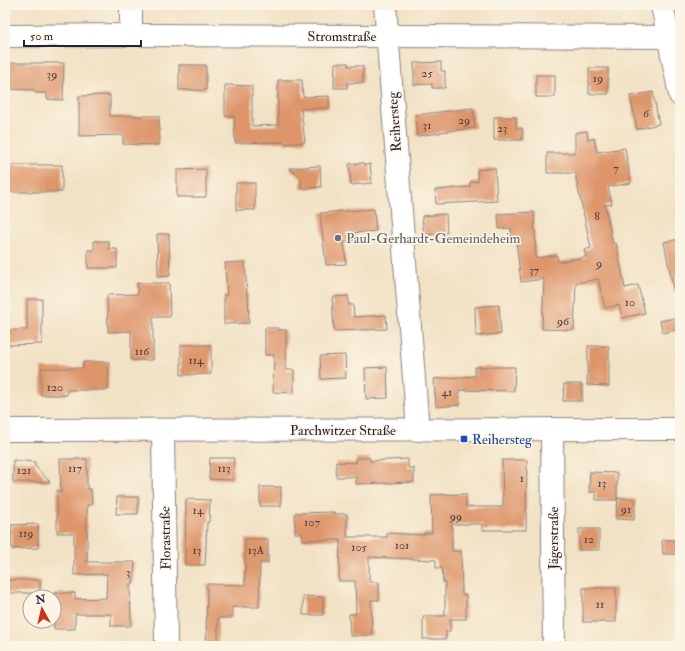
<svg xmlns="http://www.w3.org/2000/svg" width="685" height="651" font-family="'IM FELL Double Pica',serif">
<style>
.building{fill:#de956a}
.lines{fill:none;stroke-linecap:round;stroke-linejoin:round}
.minor-casing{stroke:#8a8280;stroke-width:24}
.minor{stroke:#fff;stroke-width:22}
.worship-dot{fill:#6b7280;stroke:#fcf5e5;stroke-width:1.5}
.transit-dot{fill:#1a4fb4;stroke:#fcf5e5;stroke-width:1.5}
.labels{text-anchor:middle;stroke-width:3;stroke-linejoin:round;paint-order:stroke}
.number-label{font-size:12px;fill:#513f47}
.street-label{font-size:14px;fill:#22223b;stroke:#fcf5e5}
.worship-label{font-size:14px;fill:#5b616d;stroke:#fcf5e5;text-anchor:start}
.transit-label{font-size:14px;fill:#164399;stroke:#fcf5e5;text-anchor:start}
</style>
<rect width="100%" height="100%" fill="#fcf5e5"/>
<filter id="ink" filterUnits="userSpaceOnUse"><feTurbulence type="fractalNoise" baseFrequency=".025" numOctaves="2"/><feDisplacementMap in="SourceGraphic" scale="8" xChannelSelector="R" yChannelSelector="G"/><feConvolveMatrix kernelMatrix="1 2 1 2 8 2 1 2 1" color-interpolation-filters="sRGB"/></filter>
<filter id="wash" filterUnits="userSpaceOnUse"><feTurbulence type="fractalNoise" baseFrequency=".012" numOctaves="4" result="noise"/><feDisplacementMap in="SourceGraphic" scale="16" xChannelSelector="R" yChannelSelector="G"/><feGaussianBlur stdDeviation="0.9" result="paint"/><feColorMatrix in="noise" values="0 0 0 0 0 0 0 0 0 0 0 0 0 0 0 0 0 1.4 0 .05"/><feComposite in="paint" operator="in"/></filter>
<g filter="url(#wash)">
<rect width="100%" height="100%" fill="#f2e2c5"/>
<g id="blocks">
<g class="building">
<path d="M441,62V71H445V88H432V84L414,85V63Z"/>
<path d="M5,63H64L63,100L47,99V93H35V90L5,89Z"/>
<path d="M335,63H348V66H363V83H347V88H334Z"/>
<rect x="179" y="65" width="27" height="25"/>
<rect x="589" y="68" width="19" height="26"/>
<rect x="536" y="75" width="19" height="22"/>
<path d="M278,80H302L303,97L329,96V108L301,109L305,142L285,144L284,142L235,143L234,116H225V85L252,86V126L278,125Z"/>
<path d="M653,92L659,124L637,129L630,96Z"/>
<path d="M110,95V116H159V145L123,144V135L79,136V96Z"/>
<path d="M473,108L475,128L440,132V133L417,136L415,115Z"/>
<path d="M494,117H516V128H522V140H494Z"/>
<path d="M587,131L588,140L594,138L597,152L625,148L631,183L608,187L612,204L605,205L613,244L616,243L625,288L638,285L645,313L622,318L619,305L605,308L598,279L576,283L574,330L542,329L544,279L521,282L516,241H511V228L499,229L498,214L534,212L536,258L557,255L558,262L586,257L584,250L591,248L576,179V173H547V153H575V133Z"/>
<path d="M364,163L365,165L370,164L372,183L351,185L349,164Z"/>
<rect x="5" y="165" width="57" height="27"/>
<path d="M320,166L321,187L301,189V178L289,168Z"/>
<path d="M495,168L497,201L436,204L435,190L470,187V182L478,181L477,170Z"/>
<path d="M206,169V197H177V170Z"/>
<rect x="236" y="183" width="19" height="27"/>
<path d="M374,209L376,231L352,233L353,241L344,242L346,264L326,265L320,213Z"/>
<path d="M446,214L447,233L424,235L422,216Z"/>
<path d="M157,234H169L170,276L158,277Z"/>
<path d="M680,239V292H674L664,242Z"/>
<path d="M94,241H109V249H117V268H88V250H94Z"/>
<path d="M245,262L247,294H248L249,323L224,324V295H227L225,263Z"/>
<path d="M137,283H169L170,317H153V360H131V331L108,332L107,295L138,294Z"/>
<path d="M348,296L349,305H353L354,317L386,315L387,329L334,331L332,297Z"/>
<path d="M27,299H42V344L5,345V330H27Z"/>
<path d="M499,305L501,334L476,336L475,307Z"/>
<path d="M680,317V329L663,333L660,321Z"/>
<path d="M265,328H278V330H286V370H294V393L273,392L274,355H265Z"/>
<path d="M181,345H211V374L181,375Z"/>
<path d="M588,346H609V386L587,385Z"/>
<path d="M345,355L346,378L321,379L320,356Z"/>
<path d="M83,362H109L108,390H67V395H41V368H83Z"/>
<path d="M387,367L388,398L366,399L365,368Z"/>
<path d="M475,367H515L514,391L459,390L460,405L436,407L434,379L475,376Z"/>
<path d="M564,384H582V401H563Z"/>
<path d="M210,458H234L233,480L209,479Z"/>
<path d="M356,458H370V461L408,459V468H414V482L356,484V477H336V462L356,463Z"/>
<path d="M60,459H87V489H91L92,505H87V562H135L133,584H130L131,626H111V614H75V629H54V593H75V599L106,598L107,574L74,575V533H57V490L61,493Z"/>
<path d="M13,460L35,462V466L50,482H13Z"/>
<path d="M502,460H527L526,530H482V524H452V551H461L462,595H466V619H450V631H446V639H423V616H445V582H443L442,568H436V560L369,557V582H379V600H371L372,635L350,636L349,614H356L355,581H339L340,540H302V533H295V513L334,512V514H347V537H387V533L424,535V533H432L431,495L466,494V507H503Z"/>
<path d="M590,472L617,473V500H596V492H589Z"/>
<rect x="260" y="487" width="21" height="19"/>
<path d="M117,497H138V514H116Z"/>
<path d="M618,498L636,499L634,520L616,519Z"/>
<path d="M186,499L210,500L209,522H207L205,565H185Z"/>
<path d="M38,524V548L12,549L11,525Z"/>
<rect x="579" y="529" width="20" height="21"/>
<path d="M245,539H268V563H260L259,607H232V618H218V646H206L207,584L245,585Z"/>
<path d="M662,540H680V554H663Z"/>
<rect x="5" y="580" width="35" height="13"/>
<rect x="583" y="588" width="33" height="34"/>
<path d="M303,596L323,597V615H303Z"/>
</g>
</g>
</g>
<g filter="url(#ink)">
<use href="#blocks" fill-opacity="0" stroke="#8a8280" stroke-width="1"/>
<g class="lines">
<g class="minor-casing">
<g id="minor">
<path d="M131,5V35"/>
<path d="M385,5L418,430"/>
<path d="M662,5L680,95"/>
<path d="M5,36L131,35L680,37"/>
<path d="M552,429L554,646"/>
<path d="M5,430L680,429"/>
<path d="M163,431L166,646"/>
</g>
</g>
<use href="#minor" class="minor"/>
</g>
</g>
<circle class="worship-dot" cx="338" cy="238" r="4"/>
<rect class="transit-dot" x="460" y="435" width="8" height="8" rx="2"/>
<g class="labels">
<g class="number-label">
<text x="427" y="77">25</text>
<text x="52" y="78">39</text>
<text x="598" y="82">19</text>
<text x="646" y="117">6</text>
<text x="464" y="124">29</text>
<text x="427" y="129">31</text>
<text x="502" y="132">23</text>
<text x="616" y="172">7</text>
<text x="597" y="220">8</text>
<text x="599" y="267">9</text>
<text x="534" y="274">37</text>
<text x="630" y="306">10</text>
<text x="563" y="325">96</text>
<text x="142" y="355">116</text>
<text x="196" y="364">114</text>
<text x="55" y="391">120</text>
<text x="447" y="396">41</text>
<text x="75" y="472">117</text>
<text x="224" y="472">113</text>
<text x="24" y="474">121</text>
<text x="522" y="482">1</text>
<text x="602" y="487">13</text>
<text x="626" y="513">91</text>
<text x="198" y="514">14</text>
<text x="456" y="520">99</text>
<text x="312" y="526">107</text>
<text x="26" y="537">119</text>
<text x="589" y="543">12</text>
<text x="402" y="549">101</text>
<text x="359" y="551">105</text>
<text x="197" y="554">13</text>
<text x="256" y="554">13A</text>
<text x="128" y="576">3</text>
<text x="600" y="608">11</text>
</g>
<g class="street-label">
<text x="342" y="41">Stromstraße</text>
<text transform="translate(394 122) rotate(-94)" y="5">Reihersteg</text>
<text x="343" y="435">Parchwitzer Straße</text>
<text transform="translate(165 538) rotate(-91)" y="5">Florastraße</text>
<text transform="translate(553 538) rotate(-90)" y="5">Jägerstraße</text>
</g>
<g class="worship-label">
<text x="346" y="243">Paul-Gerhardt-Gemeindeheim</text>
</g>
<g class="transit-label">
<text x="472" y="444">Reihersteg</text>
</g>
</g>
<rect width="685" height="651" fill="none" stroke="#fcf5e5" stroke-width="20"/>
<g transform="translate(42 609) rotate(352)"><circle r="19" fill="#fcf5e5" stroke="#a5a1a1"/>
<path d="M0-3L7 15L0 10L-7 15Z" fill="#c8321e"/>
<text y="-6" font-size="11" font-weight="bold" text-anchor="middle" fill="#22223b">N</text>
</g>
<path d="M24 40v6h117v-6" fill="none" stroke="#22223b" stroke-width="2"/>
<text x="30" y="40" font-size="12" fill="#22223b" stroke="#fcf5e5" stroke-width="3" paint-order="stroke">50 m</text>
</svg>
